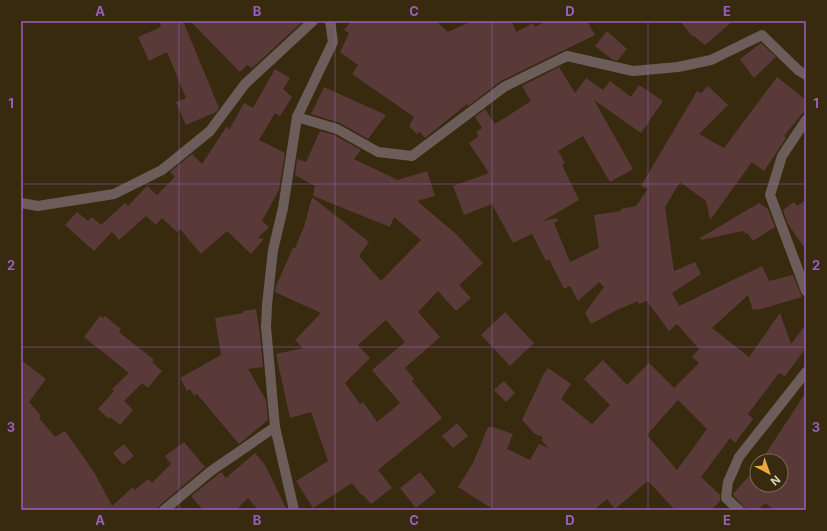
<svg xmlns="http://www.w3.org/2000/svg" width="827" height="531" font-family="Inter,sans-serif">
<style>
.building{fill:#593a39;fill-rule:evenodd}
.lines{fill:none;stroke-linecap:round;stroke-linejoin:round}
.minor{stroke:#6c5d5a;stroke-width:10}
.grid{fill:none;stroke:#985ec0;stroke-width:1;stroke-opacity:0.55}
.neatline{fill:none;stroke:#985ec0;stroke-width:1.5}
.grid-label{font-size:13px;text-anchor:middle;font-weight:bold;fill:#985ec0}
</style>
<rect width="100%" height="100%" fill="#372a0f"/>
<g class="building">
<path d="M159,21H183L219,108L216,112L186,125L176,102L186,98L167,52L149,61L138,37L161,27Z"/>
<path d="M190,21H303L252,68L247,65L240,72Z"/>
<path d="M351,21H436L448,32L472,21H512L516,32L533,23L535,27L546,21H587L595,35L501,81L468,106L467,104L425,138L420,132L417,134L409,126L414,117L352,74L358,65L340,52L349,33L344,30Z"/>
<path d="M680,21H733L705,45L694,36L693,37Z"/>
<path d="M607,31L627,49L617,61L613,60L595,46Z"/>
<path d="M761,43L776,57L754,78L740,59Z"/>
<path d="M559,67L575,93L586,78L603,90L610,81L631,97L639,85L663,101L641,133L594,100L633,169L610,182L583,136L558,151L565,163L562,165L579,200L543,221L557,218L558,221L554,223L570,262L599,248L594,215L621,211L620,209L636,206L648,189L641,186L697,91L701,93L708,86L728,105L699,134L724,148L777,77L806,100V109L784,136L786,138L764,171L752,162L710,220L706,201L680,182L665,207L674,271L695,262L701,274L672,293L679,306L762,266L769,281L793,275L802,297L758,310V309L753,310L748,295L712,328L749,357L780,313L791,344L806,324V348L785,376L779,373L748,414L753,419L735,443L730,438L701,477L720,495V501L711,510H675L648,481L615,509L607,499L594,510H494L458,487L473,463L488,427H493L513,434L507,449L530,460L539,444L549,448L541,440L543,437L535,434L522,420L543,375L548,368L571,384L561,399L592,424L610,405L584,379L603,360L627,385L649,363L674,388L699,363L692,357L699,349L677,324L669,331L647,301L639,304L638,301L617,310L591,324L585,313L604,287L599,282L578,301L570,286L564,289L549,259L546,261L532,234L513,243L492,204L464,215L453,186L489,173L469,143L479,136L476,132L482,128L475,117L485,109L495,124L531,101L522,86ZM678,400L707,429L677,470L647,435Z"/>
<path d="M275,69L290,78L283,89L292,97L280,116L275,113L259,140L285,153L279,190L262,221L269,227L258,238L264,239L251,254L227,231L201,254L180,229L177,232L162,218L156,225L146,216L119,240L112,232L94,251L65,225L77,212L88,221L92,217L101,225L125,203L128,206L147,186L157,195L175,177L170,172L192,154L202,164L227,126L229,130L244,103L253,108Z"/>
<path d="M324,87L386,115L368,139L340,123L311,114Z"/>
<path d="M320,131L334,135L361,150L354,159L398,180L427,171L435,196L417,201L456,234L483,263L459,285L471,298L456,311L438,291L418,312L440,337L405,368L414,379L412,381L442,418L378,470L392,488L371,504L362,494L361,495L352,483L313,508L296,481L328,461L311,412L290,418L276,354L303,348L295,340L321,313L275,292L276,286L293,248H295L304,227L312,197L369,242L359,256L381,281L421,240L394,217L390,227L313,196L315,186L295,175L297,159L306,162ZM386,320L405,342L372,370L400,403L377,422L363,402L360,404L345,383L370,358L358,345Z"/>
<path d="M806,200V250L788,224L783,210L794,202L797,206Z"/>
<path d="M759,203L768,209L775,227L753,241L747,233L746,234L743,231L701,240L700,238Z"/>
<path d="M256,309L260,334L263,367L248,369L266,400L268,420L239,444L197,394L194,396L190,389L187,391L180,378L221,355L215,318L243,313V311Z"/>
<path d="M505,312L534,343L510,366L481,335Z"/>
<path d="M100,316L103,318L105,316L121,329L119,332L154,360L152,362L162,371L148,388L142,383L124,401L133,410L120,425L110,417L109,419L98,409L114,391L112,389L129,373L84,337Z"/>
<path d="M21,360L46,379L29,402L41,416L39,418L55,437L65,431L94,472L112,506L133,487L135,490L148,479L152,483L171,464L165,456L184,442L205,467L160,505L157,510H21Z"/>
<path d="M504,381L515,393L506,402L494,390Z"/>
<path d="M806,392V510H774L765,503L758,510H747L733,495V494L757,467V485H781V461H761Z"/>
<path d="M457,423L468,436L453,448L442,436Z"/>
<path d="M124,444L134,456L123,465L113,453Z"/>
<path d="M255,453L265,465L287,510H258L248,498L236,510H203L191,496L221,472L226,478Z"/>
<path d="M420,472L436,492L416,508L400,488Z"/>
</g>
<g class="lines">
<g class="minor">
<path d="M297,117L337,129L378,152L412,156L504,87L567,56L633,71L678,67L711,60L762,35L798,70L806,75"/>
<path d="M806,120L782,156L770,195L806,291"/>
<path d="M21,203L38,206L114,194L162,170L210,131L245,84L313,21"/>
<path d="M164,510L211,471L275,427"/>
<path d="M294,510L275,427L266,327L267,305L273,250L283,208L297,117L333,42L330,21"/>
<path d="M739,510L726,498L728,482L739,457L806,372"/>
</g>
</g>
<path class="grid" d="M179,21V510M335,21V510M492,21V510M648,21V510M21,184H806M21,347H806"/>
<rect width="827" height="531" fill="none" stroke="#372a0f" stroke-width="44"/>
<g transform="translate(769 473) rotate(139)"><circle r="19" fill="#372a0f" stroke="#796e57"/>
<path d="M0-3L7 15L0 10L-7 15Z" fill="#efa73d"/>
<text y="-6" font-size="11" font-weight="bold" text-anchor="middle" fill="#dbd3c4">N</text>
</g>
<rect x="22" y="22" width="783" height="487" class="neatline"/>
<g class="grid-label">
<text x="100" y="16">A</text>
<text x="257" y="16">B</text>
<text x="414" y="16">C</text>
<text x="570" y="16">D</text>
<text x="727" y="16">E</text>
<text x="11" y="108">1</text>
<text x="816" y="108">1</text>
<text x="11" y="270">2</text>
<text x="816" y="270">2</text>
<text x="11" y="432">3</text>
<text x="816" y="432">3</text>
<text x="100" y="525">A</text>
<text x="257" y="525">B</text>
<text x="414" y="525">C</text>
<text x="570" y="525">D</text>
<text x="727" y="525">E</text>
</g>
</svg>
